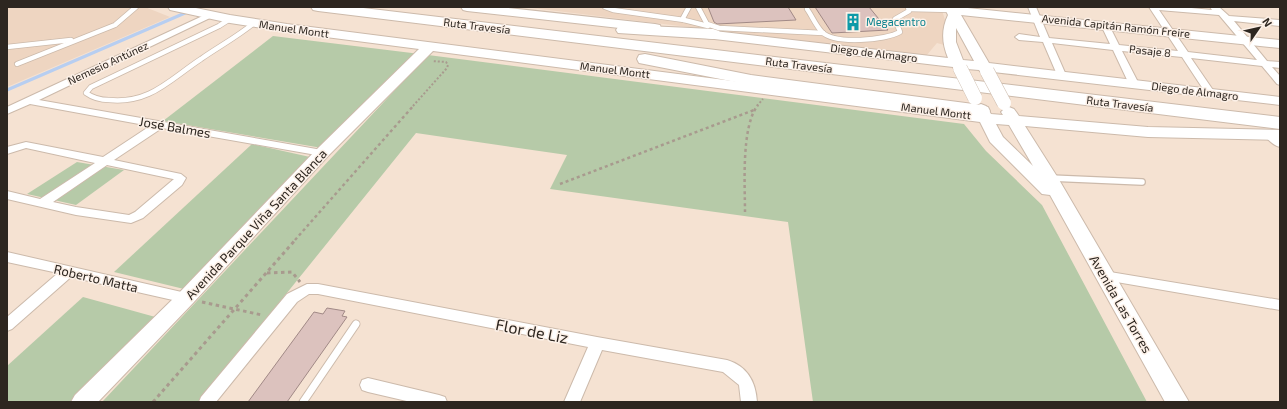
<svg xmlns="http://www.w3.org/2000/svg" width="1287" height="409" font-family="'Exo 2',sans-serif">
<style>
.built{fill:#eed5c1}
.green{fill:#b6caa8}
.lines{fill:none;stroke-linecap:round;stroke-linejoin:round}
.stream{stroke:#b7cef1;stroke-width:3}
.building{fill:#dcc2be;stroke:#a18986}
.lane-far2-casing{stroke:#ccbaab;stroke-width:6}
.lane-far1-casing{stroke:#ccbaab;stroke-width:8}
.lane-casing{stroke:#ccbaab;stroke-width:9}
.street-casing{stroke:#ccbaab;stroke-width:2}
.secondary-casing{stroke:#ccbaab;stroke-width:2}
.highway-casing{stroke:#ccbaab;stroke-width:2}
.path-far2{stroke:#a89a8e;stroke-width:2;stroke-dasharray:2 2;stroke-linecap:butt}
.path-far1{stroke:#a89a8e;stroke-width:2.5;stroke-dasharray:3 3;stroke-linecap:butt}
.path{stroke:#a89a8e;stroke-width:3;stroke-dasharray:3.5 3.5;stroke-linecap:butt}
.lane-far2{stroke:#fff;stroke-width:4.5}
.lane-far1{stroke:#fff;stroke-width:5.5}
.lane{stroke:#fff;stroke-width:7}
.street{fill:#fff;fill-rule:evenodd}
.secondary{fill:#fff;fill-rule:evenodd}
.highway{fill:#fff;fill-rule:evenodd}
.secondary-bridge-casing{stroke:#ccbaab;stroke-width:15;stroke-linecap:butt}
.secondary-bridge{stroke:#fff;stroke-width:14}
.labels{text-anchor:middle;stroke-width:3;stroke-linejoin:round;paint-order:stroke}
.far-culture-label{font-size:11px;fill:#0d838f;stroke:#fcf0e7;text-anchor:start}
.far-street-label{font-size:11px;fill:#2d2620;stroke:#fcf0e7}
.street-label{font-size:13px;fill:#2d2620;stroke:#fcf0e7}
.near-street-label{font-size:16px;fill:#2d2620;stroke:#fcf0e7}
</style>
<rect width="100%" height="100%" fill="#f5e2d2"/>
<g class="built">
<path d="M7,7H145L170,17L7,87Z"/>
<path d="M524,7H941L945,20L943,33L944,45L937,43L926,56Z"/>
</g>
<g class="green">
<path d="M273,36L420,54L328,149L163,121Z"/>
<path d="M428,55L964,124L986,151L1042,205L1147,402H813L788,222L550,189L567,155L416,133L199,402H102Z"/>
<path d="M252,144L310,157L184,289L114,272Z"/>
<path d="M77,162L124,170L76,205L27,194Z"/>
<path d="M83,297L159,318L76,402H7V366Z"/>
</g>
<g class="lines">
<path class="stream" d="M7,90L185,13"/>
</g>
<g class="building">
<path d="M708,7H788L796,20L717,24L714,22Z"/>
<path d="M815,7H869L888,30L832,33Z"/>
<path d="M327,308L345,311L342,316L347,317L287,402H248L314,312L323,314Z"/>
</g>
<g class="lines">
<g class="lane-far2-casing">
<g id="lane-far2">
<path d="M605,7L613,10L684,20"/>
<path d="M689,7L683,18L684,20L708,26"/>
<path d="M698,7L707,24L719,28L823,33"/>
<path d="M807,9C812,16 816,26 822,32C835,45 886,40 900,32L895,19L909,11L908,7"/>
<path d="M909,9L952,10"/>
<path d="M230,19L219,26L91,87L86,93C93,98 101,100 109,100C150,104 169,80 201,59C218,47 237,37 254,23"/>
<path d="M7,47L71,40"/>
<path d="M17,64L115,25L136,7"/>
</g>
</g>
<g class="lane-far1-casing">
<path id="lane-far1" d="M1050,178L1142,182"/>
</g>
<g class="lane-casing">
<path id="lane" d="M303,402L356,324"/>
</g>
<g class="street-casing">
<g id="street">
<path d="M1028,7H1036L1049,38L1110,44L1101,25L1105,22L1109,25L1119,45L1178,51L1149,7H1181L1212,10L1210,7H1219L1229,16L1280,20V26L1234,21L1267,61L1280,62V68L1272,67L1280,76V85L1277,84L1262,66L1191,58L1215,93L1210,96L1207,95L1182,57L1122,51L1139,84L1134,87L1129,84L1113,50L1052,43L1066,75L1061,78L1058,77L1043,42L1019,40L1015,37L1019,34L1040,37ZM1159,10L1219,15L1257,60L1188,52Z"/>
<path d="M209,13H212L213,15L212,17L39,100L322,150L327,153L326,155L322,156L162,128L114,160L181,174L186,178L182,185L143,218L131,223L76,215L7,199V191L40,199L95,163L26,148L7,154V147L26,142L103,157L150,126L30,104L7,114V107ZM107,165L173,179H174L135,212L129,215L76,207L53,202Z"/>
<path d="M1268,131L1272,132L1280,139V147C1274,146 1267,139 1263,134L1264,132Z"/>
<path d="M7,252L186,293L191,294L193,298L191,302L186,303L71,277L12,329L7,331V317L58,273L7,262Z"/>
<path d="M1104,271L1280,300V310L1099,279L1097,276L1099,273Z"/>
<path d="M307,284H318L597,337L727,360C747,366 756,382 757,402H741L739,385L723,372L602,350L580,402H564L588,347L318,294H309L297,302L216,402H199L201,397L287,294Z"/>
<path d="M368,378L439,395L445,397L447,402H411L368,392L362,390L360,385L362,380Z"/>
</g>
</g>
<g class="secondary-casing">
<g id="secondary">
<path d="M168,7H191L230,15L287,24L975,112L973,109L976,106L981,104L986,106L991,114L1003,115L1001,112L1004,109L1009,107L1014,109L1019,116L1148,127L1280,130V140L1148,137L1025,126L1058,178L1189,402H1165L1050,195L1042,194L990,142L980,122L433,51L328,156L193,303L98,402H71L75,395L179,293L316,150L419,49L287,32L230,23L170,10ZM996,124L1009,125L1033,166L1003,137Z"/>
<path d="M461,7H500L655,24L660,25L661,28L660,31L655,32L467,11L463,10Z"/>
<path d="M944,7H958L1280,40V48L961,15L989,63L1280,97V105L993,72L992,74L987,75L982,74L979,70L967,69L965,71L960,72L955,71L953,67L697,37L692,36L691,33L692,30L697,29L948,58C942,43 941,30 948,15ZM956,28L974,61L963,60L956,42Z"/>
</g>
</g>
<g class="highway-casing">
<g id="highway">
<path d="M311,7H355L1280,117V129L318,11L313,10Z"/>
<path d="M624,25L713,29L719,31L721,34L719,37L713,39L618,33L616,30L618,27Z"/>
<path d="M645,54L751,75L981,105L988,107L990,111L988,115L981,117L751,85L639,63L637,59L639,55Z"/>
</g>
</g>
<g class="path-far2">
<path d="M413,106L447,68L448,65L446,62L432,61"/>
<path d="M757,106L763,99"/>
</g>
<g class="path-far1">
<path d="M560,184L754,110"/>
<path d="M745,212C745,185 741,126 758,105"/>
<path d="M295,240L414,105"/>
</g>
<g class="path">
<path d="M267,273L292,272L300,282"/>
<path d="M202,302L262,315"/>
<path d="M153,402L296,239"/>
</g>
<use href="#lane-far2" class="lane-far2"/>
<use href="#lane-far1" class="lane-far1"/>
<use href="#lane" class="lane"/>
<use href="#street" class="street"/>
<use href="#secondary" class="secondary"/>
<use href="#highway" class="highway"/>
<g class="secondary-bridge-casing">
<g id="secondary-bridge">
<path d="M960,68L975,98"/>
<path d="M987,71L1004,103"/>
</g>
</g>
<use href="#secondary-bridge" class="secondary-bridge"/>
</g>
<defs>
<g id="building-bare" transform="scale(1.38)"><path d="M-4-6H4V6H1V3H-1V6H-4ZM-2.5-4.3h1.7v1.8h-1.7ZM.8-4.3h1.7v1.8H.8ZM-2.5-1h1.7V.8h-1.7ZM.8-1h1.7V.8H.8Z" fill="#0f9aa8" stroke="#fcf0e7" stroke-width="2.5" paint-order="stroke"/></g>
</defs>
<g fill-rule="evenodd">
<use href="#building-bare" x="853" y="22"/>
</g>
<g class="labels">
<g class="far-culture-label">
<text x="866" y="26">Megacentro</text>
</g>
<g class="far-street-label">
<text transform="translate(477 26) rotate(7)" y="4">Ruta Travesía</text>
<text transform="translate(1116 26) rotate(6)" y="4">Avenida Capitán Ramón Freire</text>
<text transform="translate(294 29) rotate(8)" y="4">Manuel Montt</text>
<text transform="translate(1150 51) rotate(6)" y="4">Pasaje 8</text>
<text transform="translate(874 53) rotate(7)" y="4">Diego de Almagro</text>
<text transform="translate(108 63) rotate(-25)" y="4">Nemesio Antúnez</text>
<text transform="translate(799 65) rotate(7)" y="4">Ruta Travesía</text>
<text transform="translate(615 70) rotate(7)" y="4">Manuel Montt</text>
<text transform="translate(1195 91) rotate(7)" y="4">Diego de Almagro</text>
<text transform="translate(1120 104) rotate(7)" y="4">Ruta Travesía</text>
<text transform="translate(936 111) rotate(7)" y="4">Manuel Montt</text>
</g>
<g class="street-label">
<text transform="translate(175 127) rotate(10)" y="5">José Balmes</text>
<text transform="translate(256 224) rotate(-47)" y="5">Avenida Parque Viña Santa Blanca</text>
<text transform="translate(96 278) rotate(13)" y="5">Roberto Matta</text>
<text transform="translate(1121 304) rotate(60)" y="5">Avenida Las Torres</text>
</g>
<g class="near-street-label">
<text transform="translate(532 331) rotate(11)" y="6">Flor de Liz</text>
</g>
</g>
<rect width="1287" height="409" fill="none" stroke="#2d2620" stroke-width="16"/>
<g transform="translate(1259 28) rotate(56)" stroke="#fcf0e7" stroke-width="3" paint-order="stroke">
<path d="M0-3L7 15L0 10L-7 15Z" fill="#2d2620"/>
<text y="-6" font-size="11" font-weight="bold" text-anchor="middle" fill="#2d2620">N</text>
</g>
</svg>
